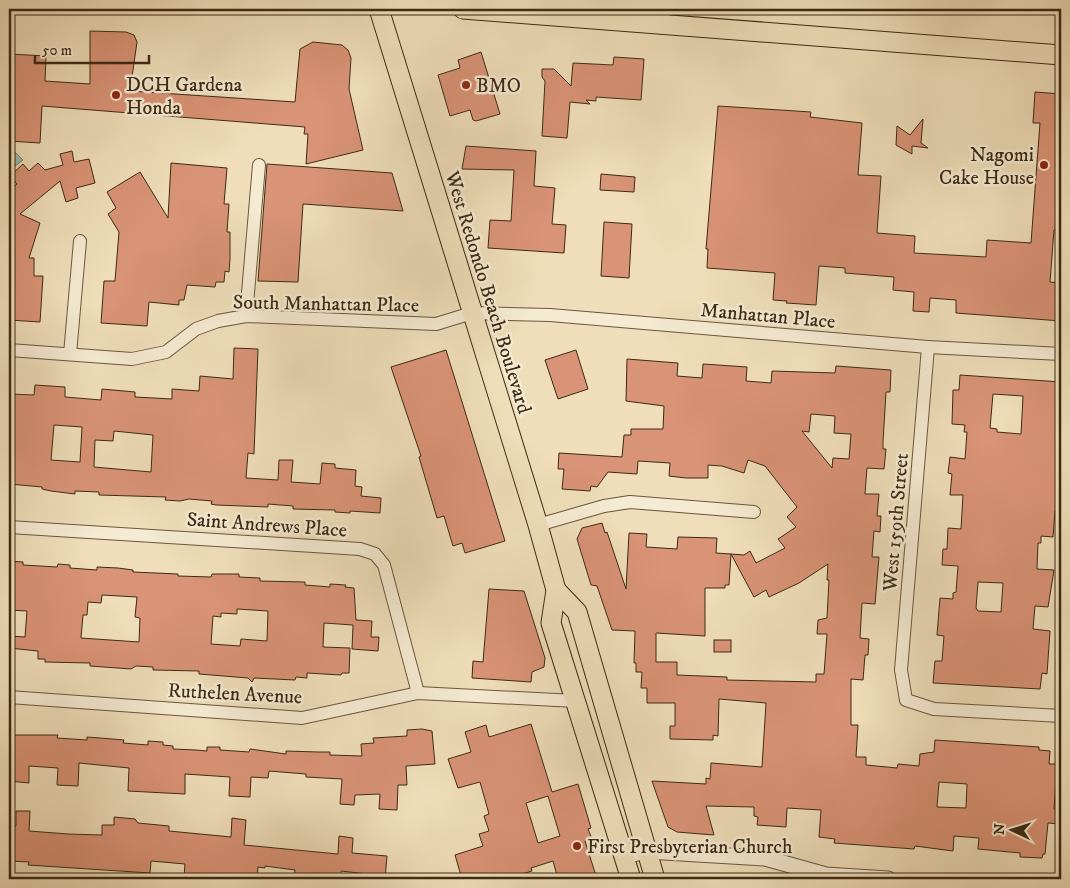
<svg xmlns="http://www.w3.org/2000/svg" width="1070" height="888" font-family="'IM FELL DW Pica',serif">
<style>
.water{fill:#9abcb0;stroke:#748272}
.building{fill:#d99376;stroke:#3c2a15;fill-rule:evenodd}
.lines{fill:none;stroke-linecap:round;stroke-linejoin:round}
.minor-casing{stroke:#69573e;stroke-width:14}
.tertiary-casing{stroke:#69573e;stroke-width:17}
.primary-casing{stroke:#3c2a15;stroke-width:21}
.minor{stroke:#f5ead2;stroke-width:12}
.tertiary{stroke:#f5ead2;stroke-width:15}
.primary{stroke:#efdeb9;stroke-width:19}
.poi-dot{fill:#8f2418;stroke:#f5ead2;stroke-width:2}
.labels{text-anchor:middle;stroke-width:5;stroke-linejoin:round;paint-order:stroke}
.poi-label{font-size:20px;fill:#3c2a15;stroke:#f5ead2;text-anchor:start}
.street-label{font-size:20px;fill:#3c2a15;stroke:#f5ead2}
</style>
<rect width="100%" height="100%" fill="#efdeb9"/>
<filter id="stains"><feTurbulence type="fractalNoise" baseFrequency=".004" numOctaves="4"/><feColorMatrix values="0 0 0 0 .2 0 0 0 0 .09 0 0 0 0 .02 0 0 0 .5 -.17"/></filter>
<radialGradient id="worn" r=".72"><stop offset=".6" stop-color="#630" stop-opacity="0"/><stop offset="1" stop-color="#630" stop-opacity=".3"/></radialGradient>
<path class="water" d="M14,151L23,160L9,171V154Z"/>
<g class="building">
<path d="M90,31L126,32L134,35L137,42L130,91L295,102L300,49L313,42L342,45L348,50L351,58L349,89L363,150L306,164L308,134H304L305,127L42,106L40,143L9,141V54L46,56L45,81L90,84Z"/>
<path d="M481,52L500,114L476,121L473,120L470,110L450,116L438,75L460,68L458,60Z"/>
<path d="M614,57L644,59L641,100L596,97V101L586,100L590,104L570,102L567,138L542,136L545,81L542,77V69H554L571,86L573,63L613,65Z"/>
<path d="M1035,92L1061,94V168L1058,230H1054L1050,282L1061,283V321L956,313V300L930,298L929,312L913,311L914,292L893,290L894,277L845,273V268L819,266L816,305L786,303L787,301L773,300L775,273L707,268L708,249H706L718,106L811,112L810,117L862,123L858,175L881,176L877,233L915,236L914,253L986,257L987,240L1031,243L1040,123H1033Z"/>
<path d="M923,119L921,143L928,148L912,146V154L896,145L897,126L910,135Z"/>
<path d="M466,146L536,151L534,186L555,188L552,224L566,225L564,253L488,248L490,220L511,221L514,170L462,169Z"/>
<path d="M72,151L74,162L89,159L95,183L76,188L78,198L66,202L60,181L20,214L40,223L29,258H34V276H43L40,322L9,320V191L17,184L10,176L23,164L29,171L38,163L45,170L63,165L60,154Z"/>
<path d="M171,163L227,168L224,204H229L227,232H230V259L229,272L225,271L224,282H216L215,287L187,285L184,300H179V305L149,302L147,326L101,323L104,281H115L119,232L108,214L116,208L107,192L140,172L168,218Z"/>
<path d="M267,164L392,173L403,211L303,204L298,282L258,281Z"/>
<path d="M601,174L635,177L634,192L600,190Z"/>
<path d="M604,222L632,224L629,278L601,276Z"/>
<path d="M234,348L258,349L254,454L248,453L246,478L278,480L279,460H293L291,482L320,484L322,463L335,464V468L356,470L355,486L362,487L361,496L381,498L380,513L350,511V513L335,512V510L293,509V506L268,504V507L216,505L211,504L212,501L189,499L180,501L165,500L166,497L99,495V492L75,491V494L51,491L42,489V487L9,484L14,424H9V394L34,395L35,385L65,387V397L101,400L102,389L135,392V397L172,399V389L199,391L200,376L233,379ZM54,425L82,427L80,462L51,460ZM114,431L153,435L151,472L94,467L95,440L113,441Z"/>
<path d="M446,350L505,541L465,553L462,543L453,546L444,516L437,518L419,457L421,456L391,367Z"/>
<path d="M576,350L588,389L558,399L545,360Z"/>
<path d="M627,359L678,363L677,376L702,378L703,364L747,367L746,381L771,383L772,371L835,373L836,366L891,370L890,392H886L883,442V449H886L884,469L867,468L865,494H879L877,516H881L880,532L874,531L872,557H879L875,604L862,603L860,638L869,639L868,655H865L863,680L851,679V725H858L856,757H866V765L897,768L898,764L919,766L920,754L934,752L935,740L1039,747V750L1050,751L1049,764H1061V783L1056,782L1054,809L1061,810V824L1048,823L1045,854H1043L1042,858L1020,857V853L978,849L979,838L954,836L953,851L915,846L914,849L834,843L835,839L819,837L821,810L787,808L786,827L757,825L758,817L754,816V807L706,806L714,835L677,832L668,827L652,781L706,784V778L710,779L711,763L762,767L766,703L719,699L718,736L713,735V740L670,739V726H675V703H647V688H641L642,672H636V663H634L635,631L612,630L597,586L591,585L577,539L582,528L602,523L605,533L607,532L626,589L629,533L647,534L646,547L677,549L678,537L717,538L716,553L731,554L729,585H725V588H705V636L656,633V662H677V675L727,677V680L816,682V674H824L827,634H817L818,620L827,618L829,580H827L828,564L799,583L769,597L766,590L754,597L731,554L744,555L750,551L756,563L785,548L778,539L796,527L787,517L797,507L765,466L748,460L744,473L722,466L708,465V478H686L669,476L670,463L638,461L637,474L608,472L597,487L591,486L590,491L562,489L564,469H558L559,453L622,457L624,435H631V429H663L664,406L626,401ZM811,414L835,416L834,433L851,434L849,459L833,458L832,468L802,431L809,432ZM939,782L967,784L966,808L937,807Z"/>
<path d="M960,375L1061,382L1058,452H1061V468H1057L1056,491H1060L1058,512L1055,511L1053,537L1041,536V543H1038L1037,569L1054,570L1048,607L1035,606L1033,629L1050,631L1047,674L1042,673L1040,689L933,683L935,661H942L944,636L937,635L940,598L953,599V593L956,592L958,566L942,565L943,549H947L948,528L961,529L963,495H950L952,474L948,473L950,457L965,459L967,432H964L965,425L952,424L953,390H959ZM993,394L1023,396L1021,434L997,432V429L990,428ZM978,582L1003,583L1001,612L978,611L976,608Z"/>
<path d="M9,561L23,562V565L57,567L58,564L70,565V568L97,570V567L118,568L133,570V572L178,574V576L211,577L212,574H239V577L260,578V581L305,582V585L330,587V584L346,585L345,587L354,588L356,620L372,621L371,637H379L378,651L352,649L353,625L324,623L323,647L350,648L349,673H342L341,675L307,673V678L296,677L295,680L254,678L252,682L248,678L199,674V671L153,670V667L136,666L131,669L90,666V663L45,662V659H38V651L9,648V636L25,637L27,611L9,610L11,581H9ZM102,595L137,597L135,617L140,618L139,642L81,638L83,615H87L88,602L101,603ZM237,609L268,611L267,641L241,639L240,646L211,644L213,616L221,617V613L237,614Z"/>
<path d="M489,589L524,591L545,658L544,667L532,672L531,682L472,678L473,661L483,662Z"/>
<rect x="714" y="640" width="17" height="12"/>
<path d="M531,724L552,792L578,784L591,828L588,829L592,839L585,841L597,879H558L553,861L531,868L532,871L505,879H462L455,855L483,846L479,834L489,831L484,816L489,814L480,782L458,788L448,759L471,752L465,732L486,725L489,737ZM548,796L560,836L538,843L526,803Z"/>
<path d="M422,729L432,731L435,764L406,766L407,785H398L397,810L379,809L380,794L355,795L354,805L340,804L342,779L306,777V774L269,771L268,778L251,777L250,797L229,796L230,777L185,774V794L128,791L129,768L79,763L78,786L57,785L58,768L29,766V783L9,781V735H58L57,738L87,740V737L100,738L124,740L123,743L148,745V741L163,742V745L173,746V749L196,750L207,751V747H220V750L249,752L250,749L286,754V751L318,752H330V755L362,756L361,744L374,743L373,738L407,736V730Z"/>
<path d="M16,811H30L29,831L68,834L102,835V825H114V817L135,819L138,823L169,826V831L231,837L232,818L246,820L244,845L338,854L339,836L353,838L352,853L387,856L385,879H372V876L367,874L341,871L340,879H294L295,870L265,866V868L258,867L257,879H232L184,876L185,864L151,861L150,873L28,865L29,862L9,861V825L16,826Z"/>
</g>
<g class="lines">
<g class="minor-casing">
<g id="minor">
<path d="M246,316L259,165"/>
<path d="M928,347L901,670L906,700L934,709L1061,716"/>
<path d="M9,350L132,359L166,352L196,329L218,321L246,316L436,324L472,313L550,315L928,347L1061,354"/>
<path d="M70,354L80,241"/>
<path d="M538,525L604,506L630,502L754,512"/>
<path d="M9,527L360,549L375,554L384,565L418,693"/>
<path d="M9,697L302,718L418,693L576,701"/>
</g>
</g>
<g class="tertiary-casing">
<g id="tertiary">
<path d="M661,26L662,9"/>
<path d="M624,856L647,851L765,858L826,875L888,879"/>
</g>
</g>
<g class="primary-casing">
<g id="primary">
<path d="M379,9L538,525L556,590L551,623L631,879"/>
<path d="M463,9L1061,55"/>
<path d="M556,590L577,612L655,879"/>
</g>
</g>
<use href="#minor" class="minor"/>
<use href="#tertiary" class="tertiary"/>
<use href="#primary" class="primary"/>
</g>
<g class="poi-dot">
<circle cx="466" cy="85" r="5"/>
<circle cx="116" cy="95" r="5"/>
<circle cx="1044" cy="165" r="5"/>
<circle cx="577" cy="846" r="5"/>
</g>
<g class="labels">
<g class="poi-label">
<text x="126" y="91">DCH Gardena<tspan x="126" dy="23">Honda</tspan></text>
<text x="476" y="92">BMO</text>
<text x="1034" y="161" text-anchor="end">Nagomi<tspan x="1034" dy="23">Cake House</tspan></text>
<text x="587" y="853">First Presbyterian Church</text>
</g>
<g class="street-label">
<text transform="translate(489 292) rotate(73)" y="7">West Redondo Beach Boulevard</text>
<text transform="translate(326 303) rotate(1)" y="7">South Manhattan Place</text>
<text transform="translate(768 315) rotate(5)" y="7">Manhattan Place</text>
<text transform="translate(895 522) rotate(-85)" y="7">West 159th Street</text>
<text transform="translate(267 524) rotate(4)" y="7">Saint Andrews Place</text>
<text transform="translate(235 693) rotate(3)" y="7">Ruthelen Avenue</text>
</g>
</g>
<rect width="1070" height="888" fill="none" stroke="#efdeb9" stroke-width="30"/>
<rect x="10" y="10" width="1050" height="868" fill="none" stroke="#3c2a15" stroke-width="2.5"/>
<rect x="15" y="15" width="1040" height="858" fill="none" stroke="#3c2a15"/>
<g transform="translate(1012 830) rotate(274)" stroke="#f5ead2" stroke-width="4" paint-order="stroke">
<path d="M0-4L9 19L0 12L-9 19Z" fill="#3c2a15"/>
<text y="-8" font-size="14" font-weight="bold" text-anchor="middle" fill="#3c2a15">N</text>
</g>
<path d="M35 55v8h114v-8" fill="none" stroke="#3c2a15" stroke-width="2.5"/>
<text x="42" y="55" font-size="15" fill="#3c2a15" stroke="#f5ead2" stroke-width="4" paint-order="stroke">50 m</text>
<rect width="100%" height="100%" filter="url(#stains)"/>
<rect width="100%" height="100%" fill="url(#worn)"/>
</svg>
